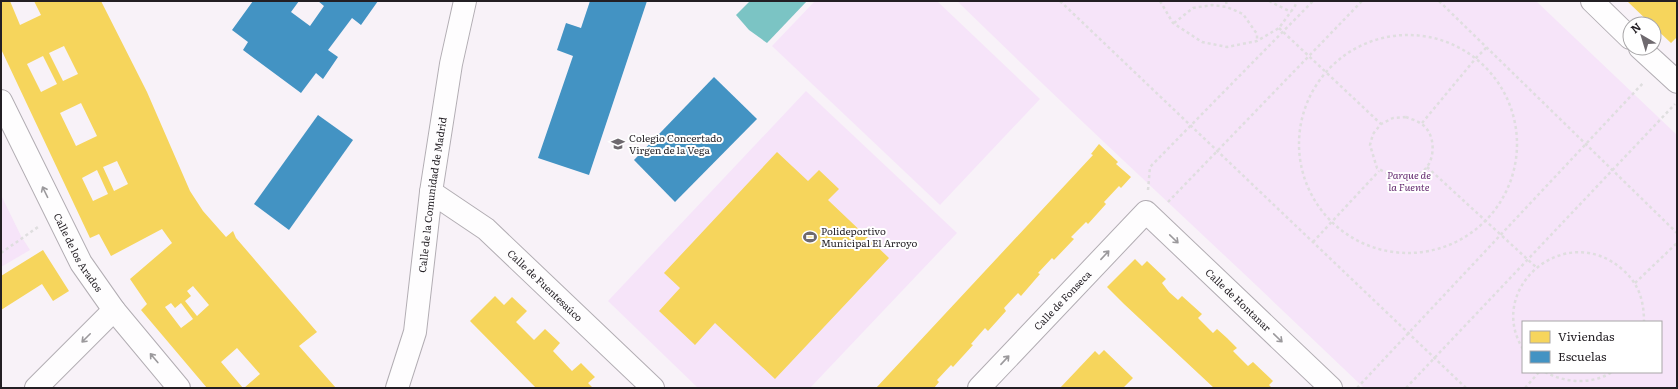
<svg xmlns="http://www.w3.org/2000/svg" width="1678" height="389" font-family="Literata,serif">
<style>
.green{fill:#f6e4f9;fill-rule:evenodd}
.water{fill:#7bc4c4}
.homes{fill:#f6d55c;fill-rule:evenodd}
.schools{fill:#4393c3}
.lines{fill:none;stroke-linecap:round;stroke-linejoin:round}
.minor-casing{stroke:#b2adb3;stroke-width:24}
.path{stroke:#dfdedf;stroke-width:2.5;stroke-dasharray:3 3;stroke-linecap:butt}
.minor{stroke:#fefdfe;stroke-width:22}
.oneway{stroke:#9b999c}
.labels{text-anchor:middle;stroke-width:4;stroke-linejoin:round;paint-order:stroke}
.poi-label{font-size:10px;fill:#231f24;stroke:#fff;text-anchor:start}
.park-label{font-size:10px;font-style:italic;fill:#652b70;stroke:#fff}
.street-label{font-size:10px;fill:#231f24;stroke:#fff}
</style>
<rect width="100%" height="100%" fill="#f8f2f8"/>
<g class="green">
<path d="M815,1H937L1040,99L940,205L772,46Z"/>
<path d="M957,1H1536L1677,135V388H1364C1229,258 1091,132 957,1ZM1523,322H1661V372H1523Z"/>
<path d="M806,91L957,233L810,388H698L608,301Z"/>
<path d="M1,195L21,236L30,250L1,267Z"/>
</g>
<path class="water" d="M750,1H807L767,43L749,30L736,15Z"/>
<g class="homes">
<path d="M1,1H10L20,25L41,15L34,1H101L147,92L190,191L203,211L226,237L233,231L236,238L317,332L299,346L336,388H244L260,374L237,348L221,362L243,388H207L141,310L147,304L130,279L172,243L162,229L111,256L99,234L90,238L1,49ZM64,46L78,74L63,81L49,53ZM43,56L57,84L41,92L27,64ZM81,103L97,136L76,146L60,113ZM117,161L128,184L114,191L103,167ZM97,170L108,194L93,201L82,178ZM193,286L209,305L197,316L185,301L191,296L187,291ZM171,303L175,308L181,303L193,319L181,328L165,307Z"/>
<path d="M1627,1H1677V37L1671,43L1654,27V24H1651Z"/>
<path d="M1099,144L1118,162L1116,164L1131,177L1121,188L1119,186L1104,202L1106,204L1088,224L1086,222L1071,237L1074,239L1054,260L1052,258L1038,273L1040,274L1021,296L1018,293L1004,308L1006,311L988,331L985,328L971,344L973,345L953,367L951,365L937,380L939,382L934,388H876L1093,155L1091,154Z"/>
<path d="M777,152L808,181L819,170L839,189L828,200L889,258L775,379L715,323L695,345L659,311L680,288L664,273Z"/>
<path d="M43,250L69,291L53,301L42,284L1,310V276Z"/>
<path d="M1135,259L1142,266L1147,261L1166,279L1162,283L1169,292L1178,300L1182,296L1202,314L1198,318L1213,333L1217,329L1227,338L1237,348L1233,351L1248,366L1253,362L1273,381L1269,385L1272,388H1214L1124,304L1107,287Z"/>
<path d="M495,296L504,305L512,297L527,311L516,322L534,340L545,329L560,343L553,351L572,371L581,363L595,377L588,383L593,388H536L470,321Z"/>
<path d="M1104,350L1133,378L1123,388H1060L1095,351L1099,355Z"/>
</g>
<g class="schools">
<path d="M253,1H299L291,12L310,26L324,6L318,1H378L361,25L352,18L328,50L338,57L323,79L316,73L301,93L243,50L248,42L232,30Z"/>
<path d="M590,1H647L589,175L538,158L573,56L557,50L566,23L581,28Z"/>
<path d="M714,77L757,119L675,202L634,160Z"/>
<path d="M318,115L353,140L289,230L254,204Z"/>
</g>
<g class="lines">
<g class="minor-casing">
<g id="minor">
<path d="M1592,1L1630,38"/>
<path d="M1640,48L1677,82"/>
<path id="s1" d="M1,101L81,263L114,310L179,388"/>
<path id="s2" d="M431,192L486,229L653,388"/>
<path d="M36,388L114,310"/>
<path id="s3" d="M397,388L415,332L431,192L451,64L465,1"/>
<path id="s4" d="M979,388L1146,212L1331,388"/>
</g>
</g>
<g class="path">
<path d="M1060,1L1466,388"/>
<path d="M1160,1L1173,23L1202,42L1227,47L1257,41L1279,28L1295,6L1297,1"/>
<path d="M1226,1L1227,7"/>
<path d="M1269,1L1291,12"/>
<path d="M1439,1L1677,233"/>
<path d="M1174,23L1193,8L1212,5L1227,7L1243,14L1257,34V41"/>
<path d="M1279,28L1381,124"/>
<circle cx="1408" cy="144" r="109"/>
<path d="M1406,117C1411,119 1418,121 1423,125C1436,135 1436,162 1422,172C1416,176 1405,177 1398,179L1377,168L1370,145L1373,134L1381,124L1393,118Z"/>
<path d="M1422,123L1476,58L1487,47"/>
<path d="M1427,167L1537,268"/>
<path d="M1148,190L1150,167L1313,1"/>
<path d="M1168,202L1362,1"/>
<path d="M1313,242L1379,171"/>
<path d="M1,253L38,227"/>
<path d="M1635,283L1677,243"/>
<path d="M1523,349C1485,288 1566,219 1623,270C1639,284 1644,301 1644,322"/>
<path d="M1545,372C1565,383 1592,385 1612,372"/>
<path d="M1357,388L1644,82"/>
<path d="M1406,388L1675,104"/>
<path d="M1525,388L1539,372"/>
</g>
<use href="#minor" class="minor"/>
</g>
<defs><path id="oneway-shaft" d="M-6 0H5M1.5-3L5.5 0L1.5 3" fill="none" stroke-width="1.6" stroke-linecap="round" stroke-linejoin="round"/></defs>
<g class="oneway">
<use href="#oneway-shaft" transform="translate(45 192) rotate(-116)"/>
<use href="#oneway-shaft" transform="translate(1174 239) rotate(44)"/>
<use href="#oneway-shaft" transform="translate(1105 255) rotate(-47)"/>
<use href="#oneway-shaft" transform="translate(86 338) rotate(135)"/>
<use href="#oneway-shaft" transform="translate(1278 338) rotate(44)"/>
<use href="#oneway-shaft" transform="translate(154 358) rotate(-130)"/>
<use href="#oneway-shaft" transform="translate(1005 360) rotate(-47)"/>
</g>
<defs>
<g id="school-bare" transform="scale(1.08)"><path d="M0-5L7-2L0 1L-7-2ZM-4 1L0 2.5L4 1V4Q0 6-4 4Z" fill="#6e696e" stroke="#fff" stroke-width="2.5" paint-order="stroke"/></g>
<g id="stadium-bare" transform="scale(1.08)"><path d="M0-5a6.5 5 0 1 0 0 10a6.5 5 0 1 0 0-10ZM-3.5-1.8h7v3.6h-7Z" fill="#6e696e" stroke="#fff" stroke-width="2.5" paint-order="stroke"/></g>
</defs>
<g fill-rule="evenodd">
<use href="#school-bare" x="618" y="144"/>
<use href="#stadium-bare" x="810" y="237"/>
</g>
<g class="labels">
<g class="poi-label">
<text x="629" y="142">Colegio Concertado<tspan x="629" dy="12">Virgen de la Vega</tspan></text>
<text x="821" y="235">Polideportivo<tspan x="821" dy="12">Municipal El Arroyo</tspan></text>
</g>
<g class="park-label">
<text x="1409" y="179">Parque de<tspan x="1409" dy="12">la Fuente</tspan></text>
</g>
<g class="street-label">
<text dy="4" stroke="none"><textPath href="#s3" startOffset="197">Calle de la Comunidad de Madrid</textPath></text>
<text dy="4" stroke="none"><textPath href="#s1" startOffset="170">Calle de los Arados</textPath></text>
<text dy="4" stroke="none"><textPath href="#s2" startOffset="148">Calle de Fuentesaúco</textPath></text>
<text dy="4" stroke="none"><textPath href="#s4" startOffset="121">Calle de Fonseca</textPath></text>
<text dy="4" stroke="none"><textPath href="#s4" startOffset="370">Calle de Hontanar</textPath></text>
</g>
</g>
<rect width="1678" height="389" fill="none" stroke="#231f24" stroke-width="4"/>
<rect x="1522" y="321" width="140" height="52" fill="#ffffff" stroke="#a7a5a7"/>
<rect x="1530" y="331" width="20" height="12" fill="#f6d55c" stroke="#a7a5a7"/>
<text x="1558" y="341" font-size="12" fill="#231f24">Viviendas</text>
<rect x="1530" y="351" width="20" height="12" fill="#4393c3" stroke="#a7a5a7"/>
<text x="1558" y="361" font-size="12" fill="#231f24">Escuelas</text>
<g transform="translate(1642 36) rotate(322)"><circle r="19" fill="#ffffff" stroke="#a7a5a7"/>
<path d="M0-3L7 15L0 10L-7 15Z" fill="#6e696e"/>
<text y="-6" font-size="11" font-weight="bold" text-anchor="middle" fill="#231f24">N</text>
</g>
</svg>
